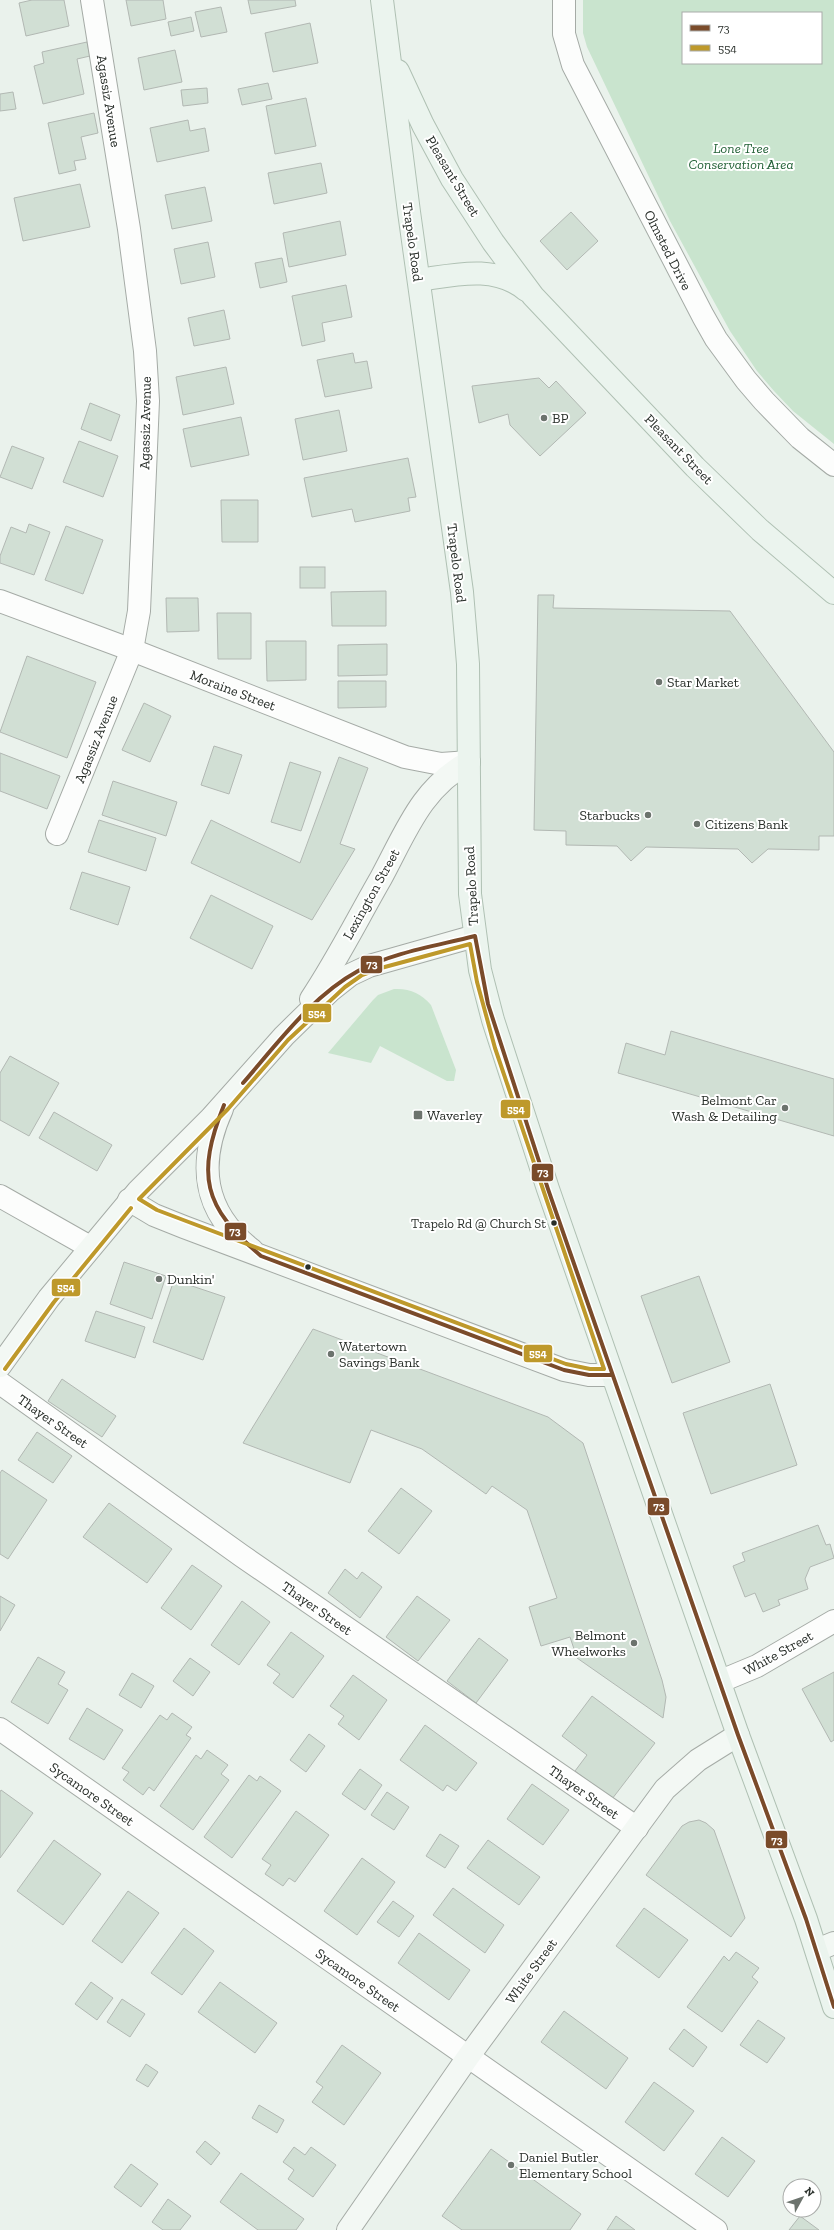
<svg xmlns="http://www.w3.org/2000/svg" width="834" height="2230" font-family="'Zilla Slab',serif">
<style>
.green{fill:#c9e4ce;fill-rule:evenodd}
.building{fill:#d1dfd4;stroke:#b2b8b3}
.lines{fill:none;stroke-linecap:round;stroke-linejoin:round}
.street-casing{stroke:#a5aba6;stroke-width:24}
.secondary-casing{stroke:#a5aba6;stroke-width:24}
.primary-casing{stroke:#afc0b3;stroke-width:24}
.street{stroke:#fcfdfc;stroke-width:22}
.secondary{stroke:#f3f8f4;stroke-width:22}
.primary{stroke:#ebf4ee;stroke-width:22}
.bus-1-casing{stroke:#fff;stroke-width:7}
.bus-2-casing{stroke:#fff;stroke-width:7}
.bus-1{stroke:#7a4b2a;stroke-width:4}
.bus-2{stroke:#be992b;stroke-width:4}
.poi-dot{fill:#6c736d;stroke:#fff;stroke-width:1.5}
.bus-dot{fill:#282e29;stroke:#fff;stroke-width:1.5}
.labels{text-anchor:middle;stroke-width:4;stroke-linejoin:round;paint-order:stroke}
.bus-label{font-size:13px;fill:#282e29;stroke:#fff;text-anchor:end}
.street-label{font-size:14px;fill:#282e29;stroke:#fff}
.park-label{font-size:14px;font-style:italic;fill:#205f34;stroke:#fff}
.poi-label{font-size:14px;fill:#282e29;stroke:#fff;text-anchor:start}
.line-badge{stroke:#fff;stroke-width:1.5}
.badge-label{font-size:11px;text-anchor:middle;font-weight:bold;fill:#fff}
</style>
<rect width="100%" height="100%" fill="#eaf2ec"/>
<g class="green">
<path d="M583,0H834V444L793,411L774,391L757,371L730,331L670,221L587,47L583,33ZM683,13H821V63H683Z"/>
<path d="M394,989C409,988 421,993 431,1005L456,1070L454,1081H447L380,1046L371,1063L328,1053L373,1000L378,995Z"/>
</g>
<g class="building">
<path d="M32,0H64L69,26L26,36L19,3Z"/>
<path d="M126,0H163L166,19L131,26Z"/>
<path d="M248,0H295L296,6L251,14Z"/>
<path d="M221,7L227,32L201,37L195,12Z"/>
<path d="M191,17L194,31L171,36L168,22Z"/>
<path d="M310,23L318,63L273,72L265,33Z"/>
<path d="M87,42L90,56L77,59L84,94L43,104L34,66L44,63L42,52Z"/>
<path d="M175,50L182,82L144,90L138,58Z"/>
<path d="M268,83L272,99L242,105L238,89Z"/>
<path d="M207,88L208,103L183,106L181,90Z"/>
<path d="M13,92L16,109L0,111V94Z"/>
<path d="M306,98L316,146L275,154L266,106Z"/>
<path d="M94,113L98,133L81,137L86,159L74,161L76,170L59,174L48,123Z"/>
<path d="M188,120L190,131L205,128L209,151L157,162L150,128Z"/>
<path d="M321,163L327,193L274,204L268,173Z"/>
<path d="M80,184L90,227L23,241L14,198Z"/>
<path d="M205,187L212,221L172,229L165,195Z"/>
<path d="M571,212L598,241L567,270L540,241Z"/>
<path d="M340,221L346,255L289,267L283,233Z"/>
<path d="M208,242L215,277L181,284L174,249Z"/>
<path d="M282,258L287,282L260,288L255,263Z"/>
<path d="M346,285L352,317L322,323L325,341L302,346L292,296Z"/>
<path d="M224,310L230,339L194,346L188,318Z"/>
<path d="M353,353L355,363L367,361L372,388L325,397L317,360Z"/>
<path d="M226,367L234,404L183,415L176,377Z"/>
<path d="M539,378L549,388L556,381L586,413L540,456L510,425L508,414L479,423L472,386Z"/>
<path d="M90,403L120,415L111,441L81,429Z"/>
<path d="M339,410L347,451L303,460L295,419Z"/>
<path d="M241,417L249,455L191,467L183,429Z"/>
<path d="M79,441L118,456L103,497L63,482Z"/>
<path d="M12,446L44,458L32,489L0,477Z"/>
<path d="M408,458L416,497L408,498L410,511L355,522L352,509L312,517L304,478Z"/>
<path d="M221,500H258V542H222Z"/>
<path d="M29,524L50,532L34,575L0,563V556L11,527L26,533Z"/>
<path d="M66,526L103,540L83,594L45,580Z"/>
<rect x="300" y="567" width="25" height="21"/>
<path d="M386,591V626H332L331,592Z"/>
<path d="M538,595H554L553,608L730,611L834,752V836H819V850L768,849L752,863L738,849L646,847L631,861L617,846L566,845V831L534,830Z"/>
<path d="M166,598H198L199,631L167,632Z"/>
<path d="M217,613H251V659H218Z"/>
<path d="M266,641H306V680L267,681Z"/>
<path d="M387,644V675L338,676V645Z"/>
<path d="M27,656L96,682L67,758L0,732Z"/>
<path d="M338,681H386V707L338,708Z"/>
<path d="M144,703L171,716L150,762L122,750Z"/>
<path d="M214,746L242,755L229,794L201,785Z"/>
<path d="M0,753L60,776L47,809L0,791Z"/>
<path d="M339,757L368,768L340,844L355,849L312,920L191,863L211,820L300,863Z"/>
<path d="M290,762L321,772L301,831L271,822Z"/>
<path d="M113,781L177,802L166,836L102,815Z"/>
<path d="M99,820L156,838L146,871L88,852Z"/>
<path d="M82,872L130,887L118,925L70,909Z"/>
<path d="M211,895L273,926L252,969L190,938Z"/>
<path d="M671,1031L834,1079V1136L618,1073L626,1043L665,1055Z"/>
<path d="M10,1056L59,1083L29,1136L0,1120V1073Z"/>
<path d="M54,1112L112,1145L97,1171L39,1138Z"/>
<path d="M124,1262L166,1276L152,1319L110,1304Z"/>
<path d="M699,1276L730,1362L672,1383L641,1296Z"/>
<path d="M174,1280L225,1297L203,1360L153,1342Z"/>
<path d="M96,1311L145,1327L135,1358L85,1341Z"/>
<path d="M313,1329L548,1417L583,1443L662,1680L666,1697L663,1718L577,1658L570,1637L541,1646L529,1607L557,1598L527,1510L492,1486L486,1494L422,1449L371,1430L350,1483L243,1443Z"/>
<path d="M62,1379L116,1416L102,1437L48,1401Z"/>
<path d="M770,1384L797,1465L711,1494L683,1413Z"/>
<path d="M37,1432L72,1456L53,1483L18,1460Z"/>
<path d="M2,1470L47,1500L8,1559L0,1554V1473Z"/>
<path d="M401,1488L432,1511L399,1554L368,1531Z"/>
<path d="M109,1503L172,1549L147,1583L83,1537Z"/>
<path d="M818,1525L826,1545L830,1544L834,1558L810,1567L805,1579L808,1589L778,1600L780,1605L763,1612L755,1593L745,1597L733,1566L745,1561L742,1553Z"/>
<path d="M192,1565L222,1586L191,1630L161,1608Z"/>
<path d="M345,1569L357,1579L362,1572L382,1587L360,1618L328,1593Z"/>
<path d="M0,1596L15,1605L0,1631Z"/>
<path d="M417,1596L450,1620L418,1661L386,1637Z"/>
<path d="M242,1601L270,1622L239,1665L211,1645Z"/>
<path d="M291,1632L324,1656L293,1698L273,1683L280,1674L267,1665Z"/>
<path d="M479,1638L508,1660L476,1703L447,1681Z"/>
<path d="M38,1657L65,1672L58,1684L68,1690L48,1724L11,1702Z"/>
<path d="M190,1658L210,1672L193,1696L173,1681Z"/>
<path d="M834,1672V1740L831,1742L802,1689Z"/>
<path d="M132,1673L154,1686L141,1708L119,1695Z"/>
<path d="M353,1675L387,1700L359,1740L338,1724L344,1716L330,1706Z"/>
<path d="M592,1696L655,1743L612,1799L575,1771L587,1755L562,1736Z"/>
<path d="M87,1708L123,1730L104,1760L69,1739Z"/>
<path d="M172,1713L192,1727L186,1735L191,1738L154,1791L149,1787L143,1795L123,1780L129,1772L122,1768L160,1715L167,1720Z"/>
<path d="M425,1725L477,1763L456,1791L447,1785L443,1791L400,1760Z"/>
<path d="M309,1734L325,1746L306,1772L290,1760Z"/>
<path d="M207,1750L228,1765L221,1774L229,1780L193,1830L160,1806L196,1755L201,1759Z"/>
<path d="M360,1769L382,1785L365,1810L342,1794Z"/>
<path d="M249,1775L257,1781L260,1776L281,1791L232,1858L204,1837Z"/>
<path d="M532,1784L569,1810L543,1845L507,1819Z"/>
<path d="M1,1790L33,1813L0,1858V1792Z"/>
<path d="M387,1792L409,1807L394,1830L371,1815Z"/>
<path d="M296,1811L329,1835L295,1882L289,1878L283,1886L265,1874L271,1865L262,1859Z"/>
<path d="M699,1820L706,1823L714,1830L745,1918L731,1937L646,1875L682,1826L689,1822Z"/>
<path d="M440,1834L459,1846L445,1868L426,1856Z"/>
<path d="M54,1840L101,1874L63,1925L17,1891Z"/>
<path d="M488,1840L540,1877L519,1905L467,1868Z"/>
<path d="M362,1858L395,1882L357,1935L324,1911Z"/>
<path d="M453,1888L504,1925L485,1953L433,1915Z"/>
<path d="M128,1891L159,1913L122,1963L92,1941Z"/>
<path d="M393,1901L414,1916L399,1937L377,1922Z"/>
<path d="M644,1908L688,1940L659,1978L616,1946Z"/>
<path d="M184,1928L214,1951L182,1995L151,1973Z"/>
<path d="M419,1933L470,1970L449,2000L398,1963Z"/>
<path d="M736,1952L759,1968L752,1977L758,1982L722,2032L687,2007L724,1956L729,1961Z"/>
<path d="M91,1982L113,1998L97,2020L75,2004Z"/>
<path d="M220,1982L277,2023L255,2053L198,2012Z"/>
<path d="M122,1999L145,2014L130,2037L107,2022Z"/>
<path d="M564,2011L628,2058L606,2089L541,2042Z"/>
<path d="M758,2020L785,2038L767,2063L740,2045Z"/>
<path d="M684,2029L707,2047L693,2067L669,2049Z"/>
<path d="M342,2045L381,2073L344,2125L312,2102L323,2087L316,2082Z"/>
<path d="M146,2064L158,2072L148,2087L136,2080Z"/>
<path d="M654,2082L694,2111L664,2151L625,2122Z"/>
<path d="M259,2105L284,2120L277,2133L252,2118Z"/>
<path d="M722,2137L755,2161L728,2197L695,2174Z"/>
<path d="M205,2141L220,2153L211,2165L196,2152Z"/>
<path d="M294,2147L305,2155L311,2147L336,2165L313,2197L288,2179L294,2170L283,2162Z"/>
<path d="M491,2149L581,2214L570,2230H462L442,2216Z"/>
<path d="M131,2164L158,2184L141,2207L114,2187Z"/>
<path d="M241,2173L304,2219L296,2230H258L220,2202Z"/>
<path d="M168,2199L191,2216L180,2230H163L152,2222Z"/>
<path d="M616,2216L635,2230H607Z"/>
<path d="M800,2216L819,2230H789Z"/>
</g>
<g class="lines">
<g class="street-casing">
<g id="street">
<path d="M564,0V34L573,65L703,316L716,339L746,380L764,401L800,438L834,465"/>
<path d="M0,601L132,650L405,757L441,764L469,762"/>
<path d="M57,834L132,650L139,611L148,401L145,351L129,229L92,0"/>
<path d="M0,1196L90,1247"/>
<path d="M0,1383L242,1556L637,1828"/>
<path d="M721,1681L757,1666L834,1621"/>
<path d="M0,1729L716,2230"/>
</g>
</g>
<g class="secondary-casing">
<g id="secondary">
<path d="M311,999C337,960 358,918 381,878C406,832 421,788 469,762"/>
<path d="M222,1109C197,1164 203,1212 252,1250"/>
<path d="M129,1200L154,1215L184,1227L564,1370L589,1375H612"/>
<path d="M0,1366L49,1298L138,1191L211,1118L284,1036L331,990L350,975L369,966L475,936"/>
<path d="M817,1950L834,1943"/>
<path d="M348,2230L468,2057L665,1789L698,1760L738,1735"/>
</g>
</g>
<g class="primary-casing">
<g id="primary">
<path d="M382,0L409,212L462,592L468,664L470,894L480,970L493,1020L548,1189L738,1735L806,1919L834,2007"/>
<path d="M398,71L423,125L452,179L493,242L533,296L695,467L760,530L834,593"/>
<path d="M419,280C454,275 495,264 526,290"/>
</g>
</g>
<use href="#street" class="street"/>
<use href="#secondary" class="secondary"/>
<use href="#primary" class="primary"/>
<g class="bus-1-casing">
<g id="bus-1">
<path d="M243,1083C277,1044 312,996 358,971C394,952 436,946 475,936L488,1004L548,1189L738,1735L806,1919L834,2007"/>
<path d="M224,1105C196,1175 203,1207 261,1256L564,1370L589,1375H612"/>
</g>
</g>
<g class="bus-2-casing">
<g id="bus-2">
<path d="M470,944L477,982L495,1048L604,1369H590L566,1364L186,1221L157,1210L139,1199L228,1109L288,1040L345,987L362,975L381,968Z"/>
<path d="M5,1369L54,1302L131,1208"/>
</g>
</g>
<use href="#bus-1" class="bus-1"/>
<use href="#bus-2" class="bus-2"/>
</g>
<g class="poi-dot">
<circle cx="544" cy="418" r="4"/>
<circle cx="659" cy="682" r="4"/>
<circle cx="648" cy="815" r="4"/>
<circle cx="697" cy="824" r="4"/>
<circle cx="785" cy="1108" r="4"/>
<rect x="413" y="1110" width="10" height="10" rx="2"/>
<circle cx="159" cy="1279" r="4"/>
<circle cx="331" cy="1354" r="4"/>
<circle cx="634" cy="1643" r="4"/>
<circle cx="511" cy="2165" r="4"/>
</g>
<g class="bus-dot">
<circle cx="554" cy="1223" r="3.5"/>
<circle cx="308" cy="1267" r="3.5"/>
</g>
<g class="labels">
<g class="bus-label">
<text x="546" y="1228">Trapelo Rd @ Church St</text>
</g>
<g class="street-label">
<text transform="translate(109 101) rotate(81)" y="5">Agassiz Avenue</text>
<text transform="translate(453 176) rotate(59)" y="5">Pleasant Street</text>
<text transform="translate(413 242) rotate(82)" y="5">Trapelo Road</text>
<text transform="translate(668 250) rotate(63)" y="5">Olmsted Drive</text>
<text transform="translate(145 423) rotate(-89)" y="5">Agassiz Avenue</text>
<text transform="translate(679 449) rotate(46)" y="5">Pleasant Street</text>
<text transform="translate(457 563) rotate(83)" y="5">Trapelo Road</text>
<text transform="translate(233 690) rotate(21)" y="5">Moraine Street</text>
<text transform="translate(96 739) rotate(-68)" y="5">Agassiz Avenue</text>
<text transform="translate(471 886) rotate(-93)" y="5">Trapelo Road</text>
<text transform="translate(371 894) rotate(-61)" y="5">Lexington Street</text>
<text transform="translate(53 1421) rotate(35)" y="5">Thayer Street</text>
<text transform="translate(317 1608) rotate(35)" y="5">Thayer Street</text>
<text transform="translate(778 1653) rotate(-29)" y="5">White Street</text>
<text transform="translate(584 1792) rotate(35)" y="5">Thayer Street</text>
<text transform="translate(92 1794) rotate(35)" y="5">Sycamore Street</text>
<text transform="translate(531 1971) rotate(-54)" y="5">White Street</text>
<text transform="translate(358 1980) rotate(35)" y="5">Sycamore Street</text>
</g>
<g class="park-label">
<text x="741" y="153">Lone Tree<tspan x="741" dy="16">Conservation Area</tspan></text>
</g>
<g class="poi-label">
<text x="552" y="423">BP</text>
<text x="667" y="687">Star Market</text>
<text x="640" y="820" text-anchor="end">Starbucks</text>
<text x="705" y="829">Citizens Bank</text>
<text x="777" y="1105" text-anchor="end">Belmont Car<tspan x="777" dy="16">Wash &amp; Detailing</tspan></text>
<text x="427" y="1120">Waverley</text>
<text x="167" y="1284">Dunkin'</text>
<text x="339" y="1351">Watertown<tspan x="339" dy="16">Savings Bank</tspan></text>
<text x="626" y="1640" text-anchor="end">Belmont<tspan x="626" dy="16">Wheelworks</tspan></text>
<text x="519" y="2162">Daniel Butler<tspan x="519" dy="16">Elementary School</tspan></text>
</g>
</g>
<g class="line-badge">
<rect x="360" y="955" width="23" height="19" rx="4" fill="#7a4b2a"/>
<rect x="302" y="1003" width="30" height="20" rx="4" fill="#be992b"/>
<rect x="500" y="1099" width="31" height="20" rx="4" fill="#be992b"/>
<rect x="531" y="1163" width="23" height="19" rx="4" fill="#7a4b2a"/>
<rect x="224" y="1222" width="23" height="19" rx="4" fill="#7a4b2a"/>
<rect x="51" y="1278" width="30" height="19" rx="4" fill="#be992b"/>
<rect x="523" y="1344" width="30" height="19" rx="4" fill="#be992b"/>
<rect x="647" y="1497" width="23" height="19" rx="4" fill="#7a4b2a"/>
<rect x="765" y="1830" width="23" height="19" rx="4" fill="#7a4b2a"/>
</g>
<g class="badge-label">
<text x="372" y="968">73</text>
<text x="317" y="1017">554</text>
<text x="516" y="1113">554</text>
<text x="543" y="1176">73</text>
<text x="235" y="1235">73</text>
<text x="66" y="1291">554</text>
<text x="538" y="1357">554</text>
<text x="659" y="1510">73</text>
<text x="777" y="1844">73</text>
</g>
<rect x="682" y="12" width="140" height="52" fill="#ffffff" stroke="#a9aba9"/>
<rect x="690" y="25" width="20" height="6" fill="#7a4b2a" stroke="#a9aba9"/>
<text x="718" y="32" font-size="12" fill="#282e29">73</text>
<rect x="690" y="45" width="20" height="6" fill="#be992b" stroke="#a9aba9"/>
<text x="718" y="52" font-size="12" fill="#282e29">554</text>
<g transform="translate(802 2198) rotate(50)"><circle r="19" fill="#ffffff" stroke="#a9aba9"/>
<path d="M0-3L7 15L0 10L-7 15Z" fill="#6c736d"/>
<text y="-6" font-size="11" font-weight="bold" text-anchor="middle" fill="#282e29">N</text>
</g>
</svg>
